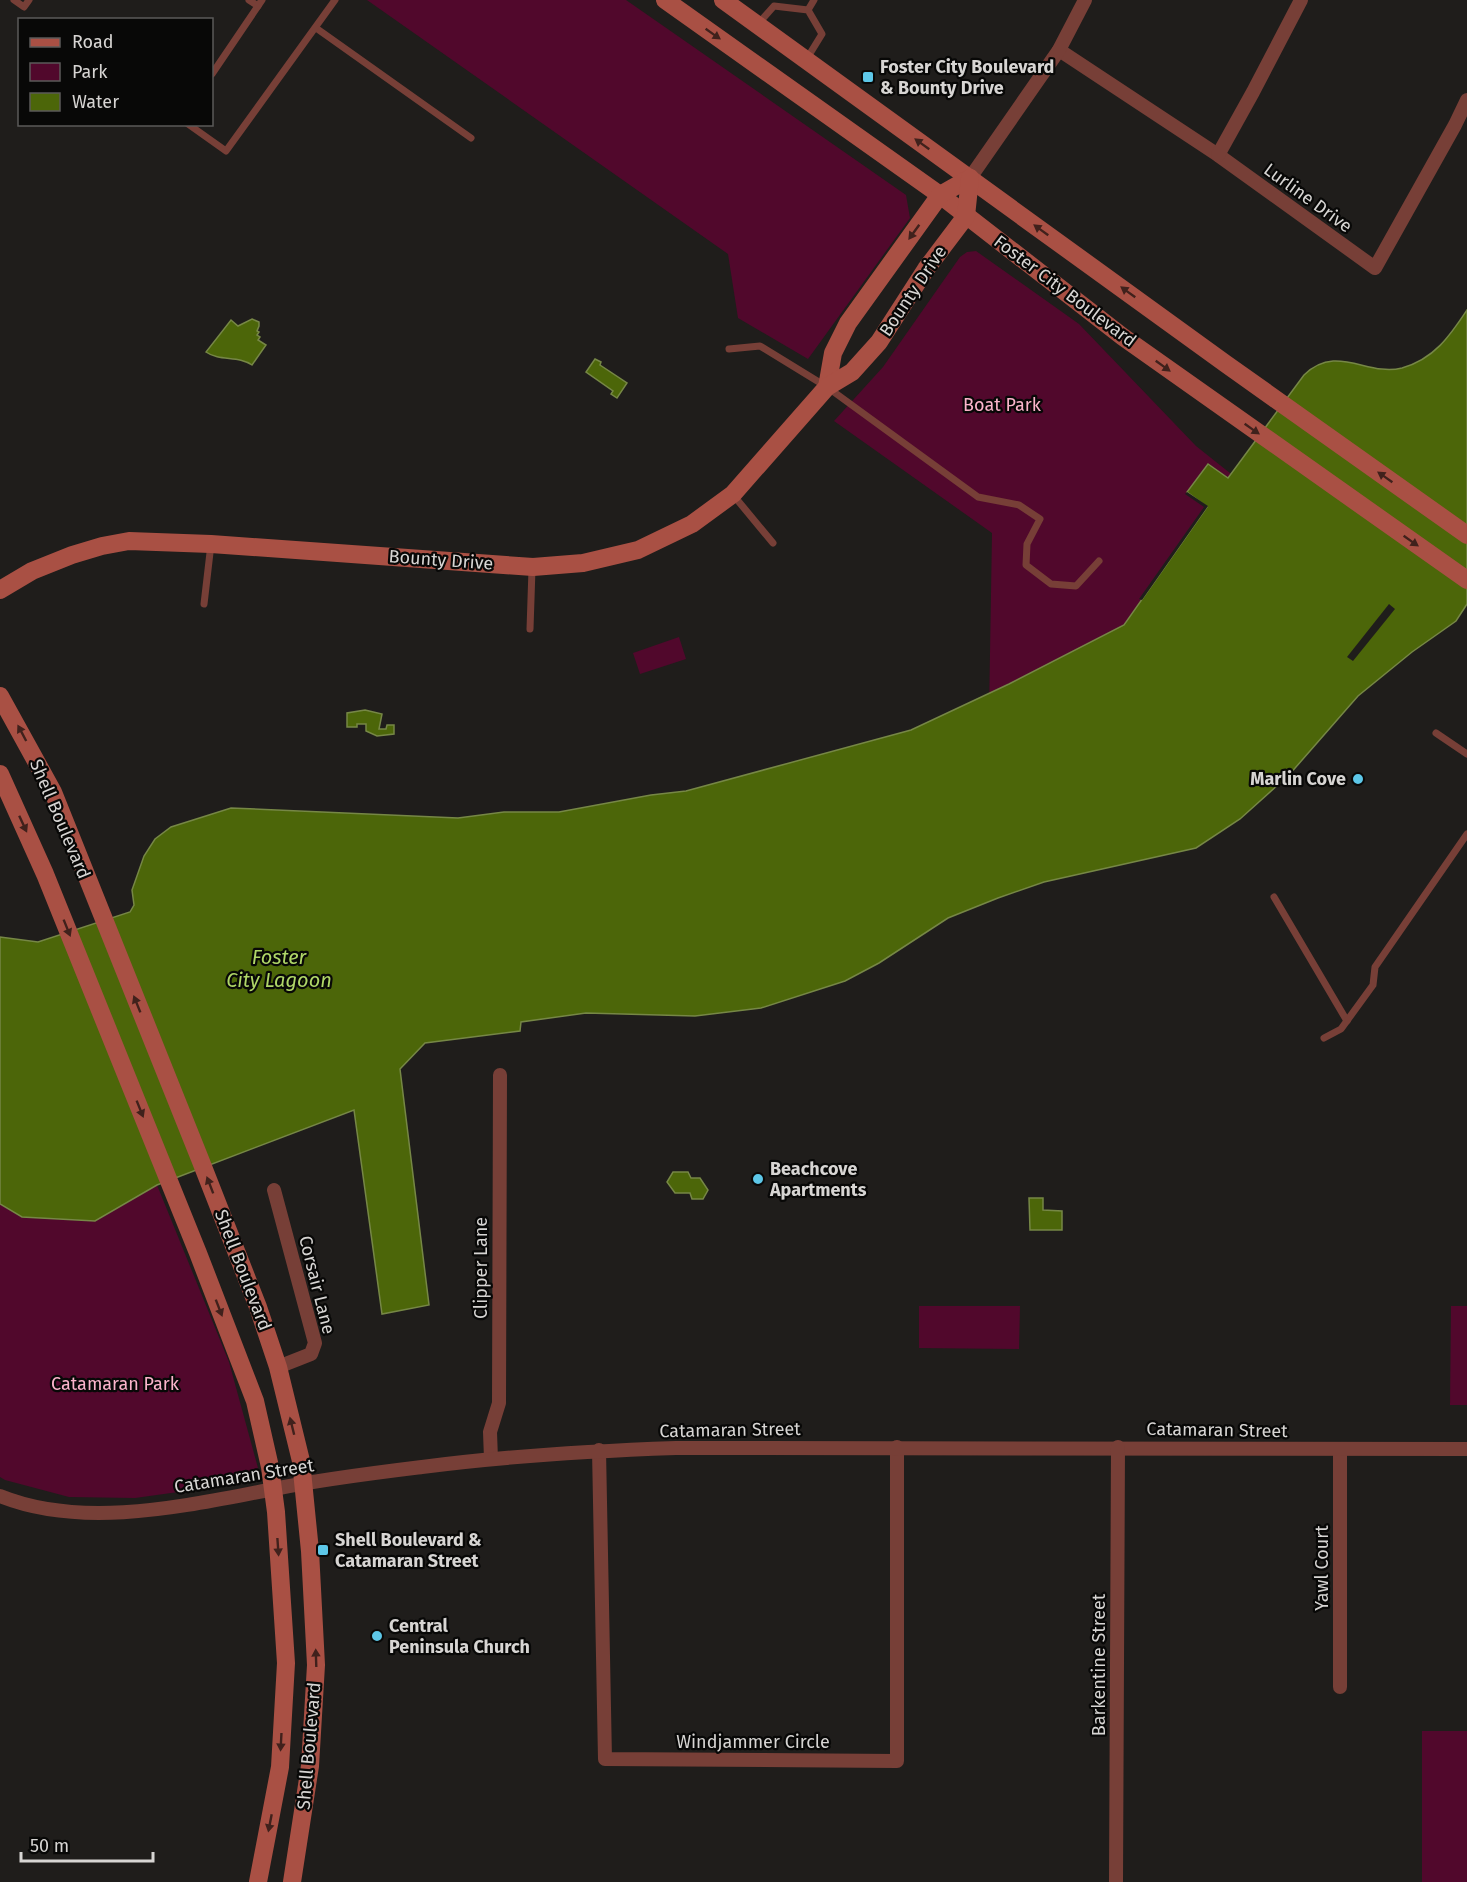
<svg xmlns="http://www.w3.org/2000/svg" width="1467" height="1882" font-family="'Fira Sans',sans-serif">
<style>
.green{fill:#51082c}
.water{fill:#4c6609;stroke:#768746;stroke-width:1.5}
.pier{fill:#1f1d1b}
.lines{fill:none;stroke-linecap:round;stroke-linejoin:round}
.lane{stroke:#773f37;stroke-width:7}
.street{stroke:#773f37;stroke-width:14}
.secondary{stroke:#a95044;stroke-width:18}
.oneway{fill:#40211c}
.poi-dot{fill:#5dc7e8;stroke:#080807;stroke-width:2}
.labels{text-anchor:middle;stroke-width:4.5;stroke-linejoin:round;paint-order:stroke}
.poi-label{font-size:18px;font-weight:bold;fill:#d7d5d3;stroke:#080807;text-anchor:start}
.street-label{font-size:18px;fill:#d7d5d3;stroke:#080807}
.park-label{font-size:18px;fill:#fbb4cb;stroke:#080807}
.water-label{font-size:20px;font-style:italic;fill:#b0d768;stroke:#080807}
</style>
<rect width="100%" height="100%" fill="#1f1d1b"/>
<g class="green">
<path d="M367,0H626L906,195L910,218L808,359L738,318L728,254Z"/>
<path d="M976,251L1079,324L1196,446L1245,485L1130,626L989,713L992,533L834,421L883,367L960,257L967,252Z"/>
<path d="M679,637L686,659L640,674L633,653Z"/>
<path d="M157,1185L229,1362L258,1468L236,1484L135,1498L69,1497L5,1480L0,1477V1204L22,1217L95,1221Z"/>
<path d="M919,1306H1020L1019,1349L919,1348Z"/>
<path d="M1451,1306H1467V1405H1450Z"/>
<rect x="1422" y="1731" width="45" height="151"/>
</g>
<g class="water">
<path d="M1467,310V604L1456,621L1412,652L1358,696L1289,775L1240,819L1196,848L1044,882L998,898L948,918L879,963L845,981L761,1008L695,1016L586,1013L521,1022L520,1031L425,1043L400,1069L429,1305L382,1314L354,1110L157,1185L95,1221L22,1217L0,1204V937L38,942L130,912L134,905L132,890L144,856L155,839L171,827L231,808L458,818L504,812H559L651,795L686,791L911,730L1009,684L1124,625L1207,507L1187,492L1208,464L1228,478L1304,375C1337,343 1367,377 1402,368C1434,359 1450,336 1467,310Z"/>
<path d="M252,319L259,322V326L257,331L259,332L257,335L260,337L258,340L266,345L252,365C238,355 220,362 206,352L231,320L238,326Z"/>
<path d="M595,359L601,362L600,365L627,383L617,398L611,394L613,391L586,372Z"/>
<path d="M365,710L382,714L379,729H386L387,725H394V734L377,736L366,731V724H357V727H347V713Z"/>
<path d="M673,1172H688L691,1178H700L708,1190L703,1199H692L690,1193H675L667,1182Z"/>
<path d="M1029,1198H1043V1210L1062,1211V1230H1030Z"/>
</g>
<g class="pier">
<path d="M1187,492L1208,506L1142,600L1139,599L1204,507L1185,494Z"/>
<path d="M1389,604L1395,609L1353,661L1347,657Z"/>
</g>
<g class="lines">
<g class="lane">
<path d="M14,0L24,7L29,0"/>
<path d="M249,0L258,6"/>
<path d="M808,10L814,0"/>
<path d="M757,25L774,6L808,10L822,34L806,60"/>
<path d="M316,28L471,138"/>
<path d="M212,74L262,0"/>
<path d="M188,124L226,151L335,0"/>
<path d="M729,349L760,346L827,387L978,497L1019,505L1040,519L1027,544L1026,565L1051,584L1076,586L1099,561"/>
<path d="M734,496L773,543"/>
<path d="M204,604L211,544"/>
<path d="M530,629L532,569"/>
<path d="M1436,733L1467,754"/>
<path d="M1274,897L1347,1021"/>
<path d="M1324,1038L1341,1029L1373,985L1375,967L1467,834"/>
</g>
<g class="street">
<path d="M1059,50L1218,155L1375,268L1455,125L1467,100"/>
<path d="M1218,155L1253,92L1301,0"/>
<path d="M970,178L1059,50L1085,0"/>
<path d="M274,1190L315,1343L311,1354L278,1367"/>
<path d="M599,1450L605,1759L897,1761V1447"/>
<path d="M1340,1450V1687"/>
<path d="M491,1459L490,1432L499,1403L500,1075"/>
<path d="M0,1496C84,1530 188,1505 274,1489C323,1479 373,1473 422,1467C506,1456 591,1451 676,1448L1467,1449"/>
<path d="M1116,1882L1118,1447"/>
</g>
<g class="secondary">
<path d="M665,0L940,195L1123,337L1467,580"/>
<path d="M723,0L1226,364L1467,535"/>
<path d="M827,387L833,353L848,323L940,195L970,178"/>
<path d="M0,590L32,571L72,555L102,546L129,541L211,544L533,567L583,563L638,550L692,524L733,494L827,387L852,372L879,342L926,269L966,216L970,178"/>
<path d="M0,696L53,792L200,1159L258,1307L278,1367L301,1461L310,1551L316,1665L310,1766L292,1882"/>
<path d="M0,774L45,874L198,1253L255,1401L270,1467L276,1512L286,1663L280,1767L258,1882"/>
</g>
</g>
<defs><path id="oneway-solid" d="M-6-.8H1V-3.2L6.5 0L1 3.2V.8H-6Z" transform="scale(1.5)"/></defs>
<g class="oneway">
<use href="#oneway-solid" transform="translate(713 34) rotate(35)"/>
<use href="#oneway-solid" transform="translate(922 144) rotate(-144)"/>
<use href="#oneway-solid" transform="translate(1041 230) rotate(-144)"/>
<use href="#oneway-solid" transform="translate(914 232) rotate(126)"/>
<use href="#oneway-solid" transform="translate(1128 292) rotate(-144)"/>
<use href="#oneway-solid" transform="translate(1163 366) rotate(36)"/>
<use href="#oneway-solid" transform="translate(1252 429) rotate(35)"/>
<use href="#oneway-solid" transform="translate(1385 477) rotate(-145)"/>
<use href="#oneway-solid" transform="translate(1411 541) rotate(35)"/>
<use href="#oneway-solid" transform="translate(22 733) rotate(-118)"/>
<use href="#oneway-solid" transform="translate(23 824) rotate(65)"/>
<use href="#oneway-solid" transform="translate(67 928) rotate(68)"/>
<use href="#oneway-solid" transform="translate(137 1004) rotate(-112)"/>
<use href="#oneway-solid" transform="translate(140 1109) rotate(68)"/>
<use href="#oneway-solid" transform="translate(210 1185) rotate(-111)"/>
<use href="#oneway-solid" transform="translate(219 1308) rotate(69)"/>
<use href="#oneway-solid" transform="translate(292 1426) rotate(-104)"/>
<use href="#oneway-solid" transform="translate(278 1547) rotate(86)"/>
<use href="#oneway-solid" transform="translate(316 1658) rotate(-92)"/>
<use href="#oneway-solid" transform="translate(281 1742) rotate(93)"/>
<use href="#oneway-solid" transform="translate(270 1823) rotate(101)"/>
</g>
<g class="poi-dot">
<rect x="862" y="71" width="12" height="12" rx="3"/>
<circle cx="1358" cy="779" r="6"/>
<circle cx="758" cy="1179" r="6"/>
<rect x="317" y="1544" width="12" height="12" rx="3"/>
<circle cx="377" cy="1636" r="6"/>
</g>
<g class="labels">
<g class="poi-label">
<text x="880" y="73">Foster City Boulevard<tspan x="880" dy="21">&amp; Bounty Drive</tspan></text>
<text x="1346" y="785" text-anchor="end">Marlin Cove</text>
<text x="770" y="1175">Beachcove<tspan x="770" dy="21">Apartments</tspan></text>
<text x="335" y="1546">Shell Boulevard &amp;<tspan x="335" dy="21">Catamaran Street</tspan></text>
<text x="389" y="1632">Central<tspan x="389" dy="21">Peninsula Church</tspan></text>
</g>
<g class="street-label">
<text transform="translate(1308 198) rotate(36)" y="6">Lurline Drive</text>
<text transform="translate(913 291) rotate(-56)" y="6">Bounty Drive</text>
<text transform="translate(1065 291) rotate(37)" y="6">Foster City Boulevard</text>
<text transform="translate(441 560) rotate(4)" y="6">Bounty Drive</text>
<text transform="translate(60 819) rotate(67)" y="6">Shell Boulevard</text>
<text transform="translate(481 1268) rotate(-90)" y="6">Clipper Lane</text>
<text transform="translate(243 1270) rotate(69)" y="6">Shell Boulevard</text>
<text transform="translate(317 1285) rotate(76)" y="6">Corsair Lane</text>
<text transform="translate(730 1430) rotate(-1)" y="6">Catamaran Street</text>
<text transform="translate(1217 1430) rotate(1)" y="6">Catamaran Street</text>
<text transform="translate(244 1476) rotate(-9)" y="6">Catamaran Street</text>
<text transform="translate(1322 1568) rotate(-90)" y="6">Yawl Court</text>
<text transform="translate(1099 1665) rotate(-90)" y="6">Barkentine Street</text>
<text x="753" y="1748">Windjammer Circle</text>
<text transform="translate(309 1746) rotate(-85)" y="6">Shell Boulevard</text>
</g>
<g class="park-label">
<text x="1002" y="411">Boat Park</text>
<text x="115" y="1390">Catamaran Park</text>
</g>
<g class="water-label">
<text x="279" y="964">Foster<tspan x="279" dy="23">City Lagoon</tspan></text>
</g>
</g>
<rect x="18" y="18" width="195" height="108" fill="#080807" stroke="#5b5a59" stroke-width="1.5"/>
<rect x="30" y="38" width="30" height="9" fill="#a95044" stroke="#5b5a59" stroke-width="1.5"/>
<text x="72" y="48" font-size="18" fill="#d7d5d3">Road</text>
<rect x="30" y="63" width="30" height="18" fill="#51082c" stroke="#5b5a59" stroke-width="1.5"/>
<text x="72" y="78" font-size="18" fill="#d7d5d3">Park</text>
<rect x="30" y="93" width="30" height="18" fill="#4c6609" stroke="#5b5a59" stroke-width="1.5"/>
<text x="72" y="108" font-size="18" fill="#d7d5d3">Water</text>
<path d="M21 1852v9h132v-9" fill="none" stroke="#d7d5d3" stroke-width="3"/>
<text x="30" y="1852" font-size="18" fill="#d7d5d3" stroke="#080807" stroke-width="4.5" paint-order="stroke">50 m</text>
</svg>
